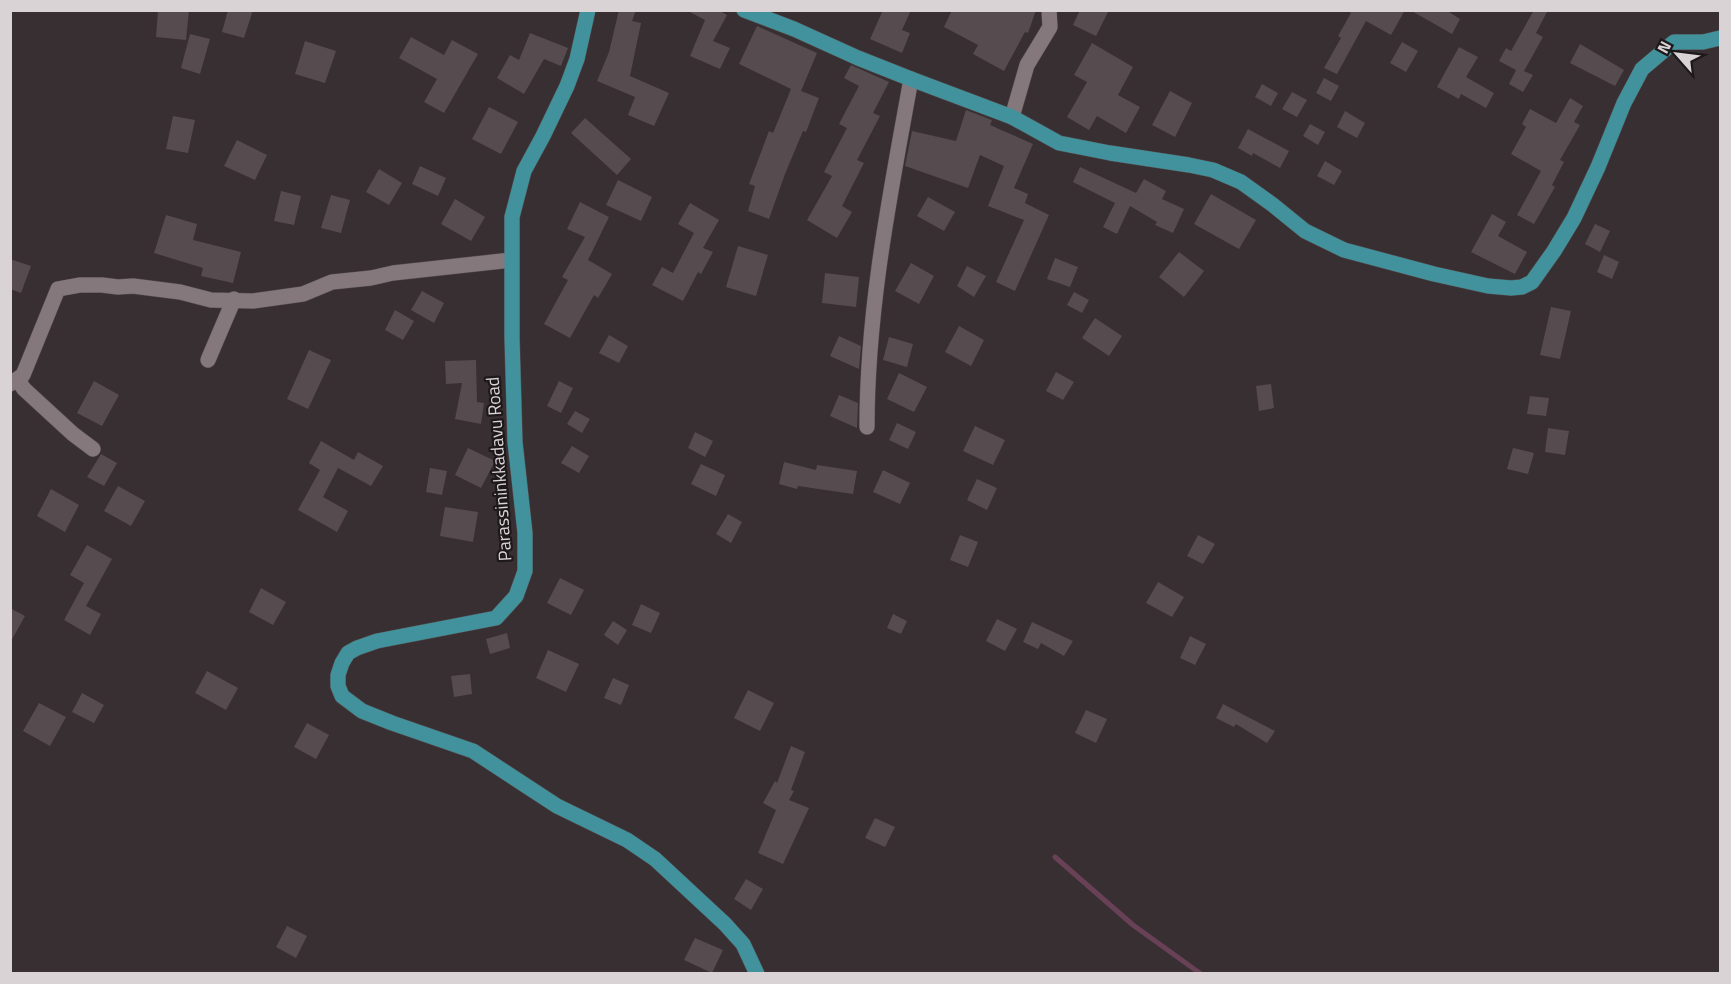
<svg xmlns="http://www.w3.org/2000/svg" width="1731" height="984" font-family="'Titillium Web',sans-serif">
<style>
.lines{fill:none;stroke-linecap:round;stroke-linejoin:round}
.stream{stroke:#694156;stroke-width:5}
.building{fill:#564b4f}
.minor-casing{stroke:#544c4e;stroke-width:16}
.major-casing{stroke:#544c4e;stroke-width:16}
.minor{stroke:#84787c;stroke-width:15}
.major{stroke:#41929c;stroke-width:15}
.labels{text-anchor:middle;stroke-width:4.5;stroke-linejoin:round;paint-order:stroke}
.street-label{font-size:18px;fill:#d9d3d5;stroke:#1d181a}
</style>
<rect width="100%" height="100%" fill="#382f32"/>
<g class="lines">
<path class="stream" d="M1055,857L1133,925L1201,974"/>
</g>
<g class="building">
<path d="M158,10H189L186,40L156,37Z"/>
<path d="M228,10H253L244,38L222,32Z"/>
<path d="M619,10H636L632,21L641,23L630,76L669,93L654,126L628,115L635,97L597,81L609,52Z"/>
<path d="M686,10H718L727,15L713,41L730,48L720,69L690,56L705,20Z"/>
<path d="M883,10H911L902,30L910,33L902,53L870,39Z"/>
<path d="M952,10H1036L1028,33L1025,32L1004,71L973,54L978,45L944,27Z"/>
<path d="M1080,10H1109L1096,36L1073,25Z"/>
<path d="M1347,10H1405L1391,35L1366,21L1337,74L1324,68L1341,38L1338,36L1351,13Z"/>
<path d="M1410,10H1446L1460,19L1452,34Z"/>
<path d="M1534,10H1548L1536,33L1543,37L1524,71L1533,75L1523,92L1509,84L1516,70L1499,61L1506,48L1511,51Z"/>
<path d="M757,26L817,53L801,91L819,98L806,132L803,131L785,174L769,219L748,211L755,186L749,184L769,131L773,133L791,89L739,64Z"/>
<path d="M530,33L568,48L561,66L544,59L524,94L497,78L510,55L519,60Z"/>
<path d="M190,34L210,39L200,74L181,68Z"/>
<path d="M411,37L444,55L452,40L478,54L444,113L424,102L437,79L399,58Z"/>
<path d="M305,41L336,51L325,83L295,74Z"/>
<path d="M1402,42L1418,51L1406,72L1390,63Z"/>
<path d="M1092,43L1133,67L1118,95L1140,107L1126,133L1097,116L1089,130L1067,117L1087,82L1074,75Z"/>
<path d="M1580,44L1624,70L1615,86L1570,63Z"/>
<path d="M1459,47L1478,57L1466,77L1494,93L1486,108L1461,94L1459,99L1437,87Z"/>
<path d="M851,65L889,82L873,113L880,116L857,160L864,163L842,206L852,212L837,238L807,220L832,176L824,172L847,128L839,124L859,86L844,78Z"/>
<path d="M1324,78L1339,86L1331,101L1316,93Z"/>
<path d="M1262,84L1278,93L1271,106L1255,97Z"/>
<path d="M1170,91L1192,103L1175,137L1152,125Z"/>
<path d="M1292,92L1307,100L1297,117L1282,109Z"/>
<path d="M1570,98L1583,106L1574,122L1580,125L1560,160L1564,162L1552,185L1555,187L1534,224L1517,215L1541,171L1511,154L1526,127L1522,124L1530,109L1556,123Z"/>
<path d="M489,107L518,122L501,154L472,139Z"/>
<path d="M966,110L992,120L990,125L1033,144L1014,188L1028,194L1025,203L1049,215L1015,291L996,282L1024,220L988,206L1004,166L980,155L968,188L905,166L912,131L956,141Z"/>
<path d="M1345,111L1365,123L1357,138L1337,127Z"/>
<path d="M173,116L195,120L188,153L166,149Z"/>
<path d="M585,118L631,159L617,175L571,133Z"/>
<path d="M1310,124L1325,132L1318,145L1303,136Z"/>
<path d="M1248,129L1289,151L1280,168L1253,153L1252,156L1238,148Z"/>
<path d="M237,140L267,155L255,180L224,166Z"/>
<path d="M1325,161L1342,171L1334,185L1317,176Z"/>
<path d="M420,166L446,178L438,196L412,184Z"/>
<path d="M1080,167L1136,193L1144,179L1166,191L1162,199L1184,209L1173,233L1155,225L1157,222L1130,206L1117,234L1103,227L1115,203L1073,182Z"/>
<path d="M379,169L402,183L389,205L366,192Z"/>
<path d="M618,180L652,197L641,221L606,205Z"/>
<path d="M281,191L301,196L294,225L274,221Z"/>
<path d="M1211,194L1256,220L1239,249L1194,224Z"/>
<path d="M331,195L350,200L341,233L321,228Z"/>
<path d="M928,197L955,212L944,231L917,216Z"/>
<path d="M455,199L485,217L471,241L441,224Z"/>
<path d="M580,202L609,217L588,260L612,274L598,298L594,295L570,338L544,324L568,280L562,277L585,237L567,229Z"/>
<path d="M690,203L719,220L703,248L713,252L701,274L698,272L683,301L652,285L662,267L673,273L694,233L678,224Z"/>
<path d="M1492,214L1506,222L1498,236L1527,252L1515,274L1471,252Z"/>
<path d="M166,215L197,224L193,240L241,252L233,283L201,276L203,268L154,253Z"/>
<path d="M1595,224L1610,231L1600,252L1585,244Z"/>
<path d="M738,246L768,255L756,296L726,287Z"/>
<path d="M1179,252L1204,271L1184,297L1159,277Z"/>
<path d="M1604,255L1619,262L1612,279L1597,272Z"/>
<path d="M1055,258L1078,267L1070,287L1047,279Z"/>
<path d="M10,259L31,266L21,293L10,289Z"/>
<path d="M911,263L934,276L919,304L895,291Z"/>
<path d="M967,266L986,276L974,297L957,286Z"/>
<path d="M825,273L859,277L856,307L822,303Z"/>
<path d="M422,291L444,303L434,323L411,310Z"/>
<path d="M1074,292L1089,300L1082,313L1067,305Z"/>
<path d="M1551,307L1571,311L1560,359L1540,355Z"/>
<path d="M395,310L414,321L403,340L385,330Z"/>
<path d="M1095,318L1122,336L1109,356L1082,338Z"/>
<path d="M959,326L984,340L971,366L945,352Z"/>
<path d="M609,335L628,346L619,363L599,353Z"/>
<path d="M839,336L861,346L859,369L830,356Z"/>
<path d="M889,337L913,344L907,367L883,360Z"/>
<path d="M309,350L331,360L308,409L287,399Z"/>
<path d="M476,360L477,402L484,403L481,424L455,419L462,383L446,384L445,361Z"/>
<path d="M1056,372L1074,382L1063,400L1046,391Z"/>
<path d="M899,373L927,387L914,412L887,399Z"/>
<path d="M94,381L119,395L102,426L77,413Z"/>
<path d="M559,381L573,388L561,413L547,406Z"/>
<path d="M1271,384L1274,408L1259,411L1256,386Z"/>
<path d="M839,395L858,403L857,428L830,416Z"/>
<path d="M1530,396L1549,398L1546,416L1527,414Z"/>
<path d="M575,411L590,419L582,433L567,424Z"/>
<path d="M897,423L916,432L908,449L889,440Z"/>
<path d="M975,426L1005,440L993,465L963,451Z"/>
<path d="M1548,428L1569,431L1565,455L1545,452Z"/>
<path d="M695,432L713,441L705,457L688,448Z"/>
<path d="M321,441L354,460L358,452L383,466L371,486L338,468L323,497L348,511L337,532L298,510L320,470L309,463Z"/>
<path d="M572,446L589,456L579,473L561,463Z"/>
<path d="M468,448L495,461L481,488L455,475Z"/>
<path d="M1513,448L1534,453L1528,474L1507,469Z"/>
<path d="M101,454L117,463L104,486L87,477Z"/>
<path d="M784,462L816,470L817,465L857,471L853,494L798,486L797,489L779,484Z"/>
<path d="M701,464L725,475L716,496L691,484Z"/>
<path d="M430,468L447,471L442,495L426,492Z"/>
<path d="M883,470L910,483L900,504L873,492Z"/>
<path d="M977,479L997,488L987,510L967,500Z"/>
<path d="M118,486L145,501L131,526L104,511Z"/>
<path d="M51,489L79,505L65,532L37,516Z"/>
<path d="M445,507L478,512L473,542L440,536Z"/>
<path d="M728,514L742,522L731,543L716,534Z"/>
<path d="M960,535L978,542L968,567L950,560Z"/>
<path d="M1198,535L1215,544L1203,564L1187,556Z"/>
<path d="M87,545L112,559L86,606L101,614L90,635L64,620L84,583L70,575Z"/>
<path d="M560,578L584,590L571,615L547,603Z"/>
<path d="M1158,582L1184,597L1172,617L1146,603Z"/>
<path d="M261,588L286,602L273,625L249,612Z"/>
<path d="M641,604L660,613L651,633L632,625Z"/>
<path d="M10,608L25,616L10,643Z"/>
<path d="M893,614L907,621L901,634L887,628Z"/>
<path d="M997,619L1017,629L1005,651L986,641Z"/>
<path d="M613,621L627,630L618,645L604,635Z"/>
<path d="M1032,622L1073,641L1064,656L1041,643L1038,649L1023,642Z"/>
<path d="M507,633L510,648L490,654L486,639Z"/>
<path d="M1190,636L1206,644L1195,665L1180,658Z"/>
<path d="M548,650L579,664L566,692L536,678Z"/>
<path d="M207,671L238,688L226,710L195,693Z"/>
<path d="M470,674L472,694L454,697L451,676Z"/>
<path d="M613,678L629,685L621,705L604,698Z"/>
<path d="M748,690L774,703L760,731L734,718Z"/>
<path d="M82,693L104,705L94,723L72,712Z"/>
<path d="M39,703L66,717L50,746L23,731Z"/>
<path d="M1223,704L1275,731L1267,743L1236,724L1234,727L1216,718Z"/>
<path d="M1086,710L1107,719L1096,743L1075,733Z"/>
<path d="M307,723L329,735L316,759L294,747Z"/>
<path d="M791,746L805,752L791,790L794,791L789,800L809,808L783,864L758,853L776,810L763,803L775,781L777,783Z"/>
<path d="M875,818L895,827L885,847L865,838Z"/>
<path d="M746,879L763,889L751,910L734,899Z"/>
<path d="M287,926L307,936L296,958L276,947Z"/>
<path d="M695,938L723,950L712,973L684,960Z"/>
</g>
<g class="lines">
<g class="minor-casing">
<g id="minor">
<path d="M1012,117L1027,65L1050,27L1049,10"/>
<path d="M208,360L234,299"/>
<path d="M18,380L24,389L73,434L93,449"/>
<path d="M10,384L23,375L58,289L80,285H102L118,287L133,286L180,292L211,300L253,301L303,294L332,282L371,278L393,273L511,260"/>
<path d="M867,427C867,309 890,195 911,79"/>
</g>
</g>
<g class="major-casing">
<g id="major">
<path d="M588,10L577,59L567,86L543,136L524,171L512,217V338L515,442L525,533V571L516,596L496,618L377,641L357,648L348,653L342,663L338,675V686L342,696L362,711L392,723L473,751L557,806L627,840L655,859L725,924L743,944L757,974"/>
<path d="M744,10L794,29L858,58L911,79L1012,117L1059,143L1110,153L1189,165L1213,170L1241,182L1273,205L1305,231L1344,250L1434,274L1488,286L1511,288L1522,287L1532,282L1554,251L1574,218L1598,167L1624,103L1642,69L1674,42H1703L1720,38"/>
</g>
</g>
<use href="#minor" class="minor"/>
<use href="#major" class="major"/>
</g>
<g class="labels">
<g class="street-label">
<text transform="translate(499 469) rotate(-94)" y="6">Parassininkkadavu Road</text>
</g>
</g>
<rect width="1731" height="984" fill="none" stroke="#d9d3d5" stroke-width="24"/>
<g transform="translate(1677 54) rotate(298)" stroke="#1d181a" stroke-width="4.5" paint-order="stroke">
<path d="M0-4.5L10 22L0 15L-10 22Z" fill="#d9d3d5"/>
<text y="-9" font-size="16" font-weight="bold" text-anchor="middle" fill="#d9d3d5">N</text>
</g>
</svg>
